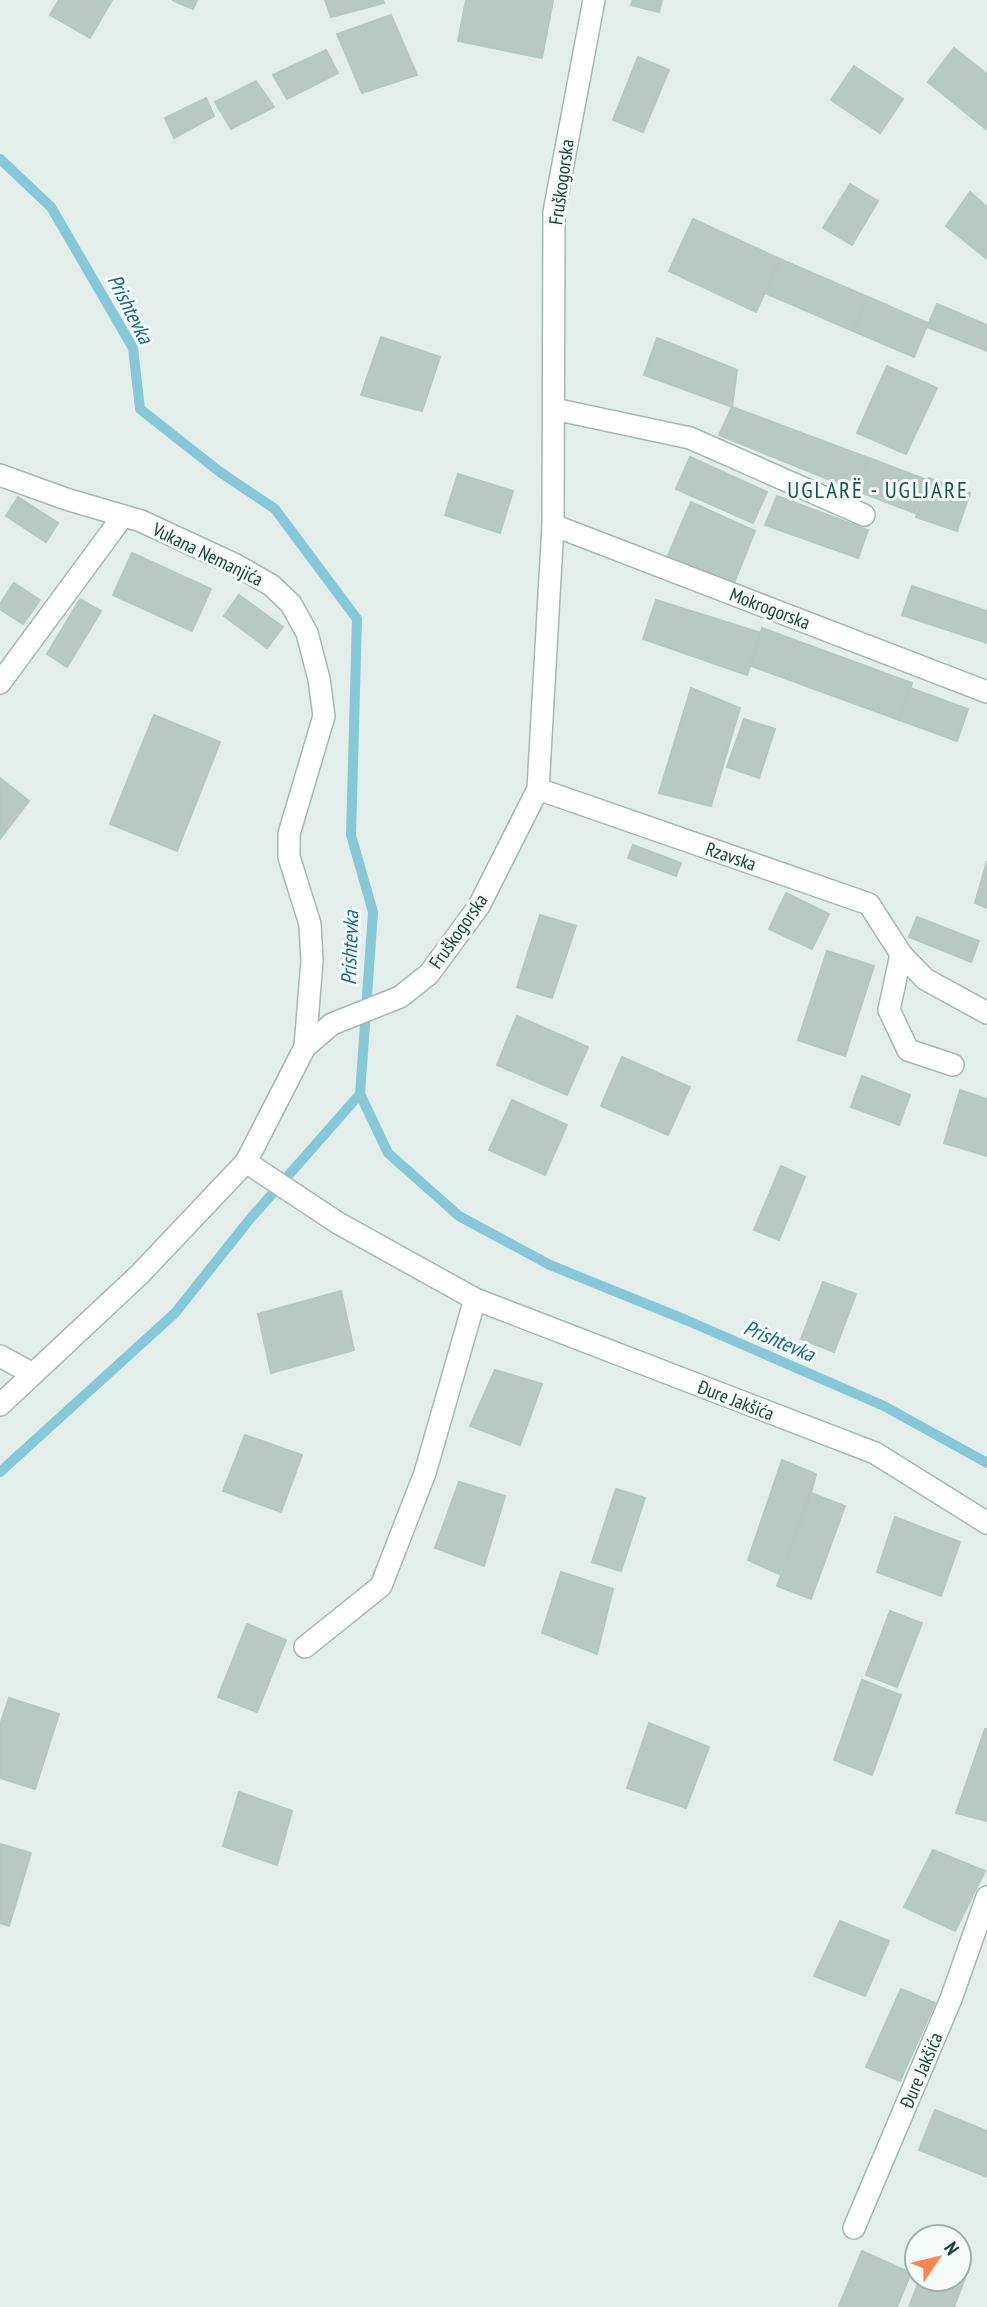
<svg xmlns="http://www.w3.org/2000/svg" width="987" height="2307" font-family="'PT Sans Narrow',sans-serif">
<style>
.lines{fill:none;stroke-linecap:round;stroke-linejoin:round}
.stream{stroke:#86c7d8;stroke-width:10}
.building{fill:#b8c9c3;stroke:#b4c8c1;stroke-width:2}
.minor-casing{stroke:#a5b7b2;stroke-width:24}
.tertiary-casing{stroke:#a5b7b2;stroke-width:24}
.minor{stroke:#fff;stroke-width:21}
.tertiary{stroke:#fff;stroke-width:21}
.labels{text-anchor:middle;stroke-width:6;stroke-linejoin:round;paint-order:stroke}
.street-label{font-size:19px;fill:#20413a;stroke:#f4faf7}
.water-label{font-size:21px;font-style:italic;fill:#146b83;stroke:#f4faf7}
.quarter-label{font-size:23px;letter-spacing:2px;fill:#1a564a;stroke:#f4faf7}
</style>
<rect width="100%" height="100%" fill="#e3eeea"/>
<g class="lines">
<g class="stream">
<path d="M0,159L51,207L133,348L140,409L220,472L275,509L357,619L351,835L373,912L360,1094L388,1153L459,1216L550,1265L686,1320L884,1406L987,1463"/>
<path d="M0,1472L175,1313L250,1219L360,1094"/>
</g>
</g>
<g class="building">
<path d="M59,0H112L90,38L50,15Z"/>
<path d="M172,0H197L193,9Z"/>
<path d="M325,0H383L384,3L331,17Z"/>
<path d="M466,0H553L542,58L458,41Z"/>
<path d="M633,0H662L659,12L631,5Z"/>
<path d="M391,15L417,75L362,93L337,34Z"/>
<path d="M954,48L987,74V130L928,82Z"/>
<path d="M326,50L338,73L287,99L273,75Z"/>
<path d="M638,57L669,70L643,132L613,120Z"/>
<path d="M854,66L903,99L880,133L831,100Z"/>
<path d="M256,81L274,107L231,129L215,102Z"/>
<path d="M206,98L214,116L174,138L165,118Z"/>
<path d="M850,184L878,201L852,245L823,228Z"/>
<path d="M970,192L987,207V259L946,226Z"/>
<path d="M693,219L780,259L756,312L669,271Z"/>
<path d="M780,259L868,297L853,331L765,293Z"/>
<path d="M868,297L928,323L914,357L853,331Z"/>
<path d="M937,304L987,325V351L927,327Z"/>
<path d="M381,337L440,357L422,411L361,395Z"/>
<path d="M657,338L737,370L732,407L644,375Z"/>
<path d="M887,366L937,388L906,454L857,433Z"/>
<path d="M732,407L869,458L857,491L719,435Z"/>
<path d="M690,457L767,492L753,523L676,489Z"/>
<path d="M869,458L927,480L915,513L857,491Z"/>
<path d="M458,474L513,491L500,533L445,515Z"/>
<path d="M929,478L970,493L957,531L916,517Z"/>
<path d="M777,496L868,530L858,558L765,525Z"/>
<path d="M18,497L58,523L46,542L6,516Z"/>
<path d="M691,502L755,531L732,588L667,558Z"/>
<path d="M132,553L211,589L192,631L113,595Z"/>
<path d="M14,583L40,600L23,624L0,609V604Z"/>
<path d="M912,586L987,611V643L902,615Z"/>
<path d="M239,595L283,627L267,648L224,616Z"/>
<path d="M80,599L101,611L67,667L47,654Z"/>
<path d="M656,600L761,633L747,675L643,639Z"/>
<path d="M762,628L912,683L899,720L751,666Z"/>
<path d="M691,688L740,708L711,806L659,793Z"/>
<path d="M910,688L968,709L957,741L899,720Z"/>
<path d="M154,715L220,742L177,851L110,824Z"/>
<path d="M744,719L775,729L759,778L727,767Z"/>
<path d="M0,778L29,801L0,839Z"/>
<path d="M633,845L681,863L676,876L628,858Z"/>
<path d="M987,861V908L975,903Z"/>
<path d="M786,893L829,914L812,949L769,929Z"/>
<path d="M540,915L576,926L552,998L517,987Z"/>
<path d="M917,917L979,941L971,962L909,937Z"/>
<path d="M827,951L874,966L845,1056L798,1040Z"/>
<path d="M517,1016L588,1047L567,1095L497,1065Z"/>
<path d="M622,1057L690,1087L668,1135L601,1106Z"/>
<path d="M862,1076L910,1095L899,1125L851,1107Z"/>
<path d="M960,1090L987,1099V1156L944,1143Z"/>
<path d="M512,1100L567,1125L545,1175L489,1150Z"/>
<path d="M781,1166L805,1177L779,1240L754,1230Z"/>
<path d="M823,1282L856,1294L834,1352L801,1339Z"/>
<path d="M341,1291L354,1350L271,1373L258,1314Z"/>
<path d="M495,1370L542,1384L520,1445L470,1426Z"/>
<path d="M245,1435L302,1455L281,1512L223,1491Z"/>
<path d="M782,1460L816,1474L811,1493L779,1574L748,1560Z"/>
<path d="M459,1482L505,1496L484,1566L435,1548Z"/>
<path d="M616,1489L645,1498L621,1571L592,1562Z"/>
<path d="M811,1493L845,1506L811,1599L777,1586Z"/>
<path d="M895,1517L960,1542L941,1596L877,1572Z"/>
<path d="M561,1572L613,1589L597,1654L542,1633Z"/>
<path d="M890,1611L922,1623L897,1687L866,1675Z"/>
<path d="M247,1624L286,1640L257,1712L218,1697Z"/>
<path d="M862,1680L901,1695L872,1775L834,1760Z"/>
<path d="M9,1698L59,1714L35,1789L0,1778V1725Z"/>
<path d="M649,1723L709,1747L686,1808L627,1788Z"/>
<path d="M985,1729H987V1821L956,1813Z"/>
<path d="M239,1792L292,1811L277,1865L223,1846Z"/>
<path d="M0,1844L31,1853L9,1926L0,1923Z"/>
<path d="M933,1850L985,1871L955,1931L904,1907Z"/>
<path d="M840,1921L889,1941L865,1996L814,1976Z"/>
<path d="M901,1989L935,2003L900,2081L866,2067Z"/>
<path d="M935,2110L987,2131V2177L919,2150Z"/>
<path d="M862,2251L911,2273L897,2307L839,2306Z"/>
<path d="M959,2275L965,2278L954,2307H909L920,2279H959Z"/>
</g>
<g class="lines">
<g class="minor-casing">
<g id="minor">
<path d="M554,409L690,438L864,515"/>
<path d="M0,475L66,499L141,521L236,565L271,585L291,604L307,633L319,679L324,716L289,834V857L310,924L312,961L305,1047"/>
<path d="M553,525L987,692"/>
<path d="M0,683L123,516"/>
<path d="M538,789L869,904L901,954L889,1010L908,1050L953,1065"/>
<path d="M901,954L925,979L987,1013"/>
<path d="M246,1162L338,1223L475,1299L875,1453L987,1523"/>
<path d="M0,1356L33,1374"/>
<path d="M305,1647L381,1586L425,1473L475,1299"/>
<path d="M854,2228L951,1999L987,1897"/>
</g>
</g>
<g class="tertiary-casing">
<path id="tertiary" d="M0,1405L140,1274L246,1162L305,1047L332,1024L400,997L429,974L479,906L538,789L553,525L554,212L594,0"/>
</g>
<use href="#minor" class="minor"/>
<use href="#tertiary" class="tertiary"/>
</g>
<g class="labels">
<g class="street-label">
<text transform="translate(561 182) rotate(-82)" y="7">Fruškogorska</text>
<text transform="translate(208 554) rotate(26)" y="7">Vukana Nemanjića</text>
<text transform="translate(770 608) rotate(21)" y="7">Mokrogorska</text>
<text transform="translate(731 856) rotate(19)" y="7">Rzavska</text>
<text transform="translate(458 931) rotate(-55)" y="7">Fruškogorska</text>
<text transform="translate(736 1400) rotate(21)" y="7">Đure Jakšića</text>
<text transform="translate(921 2070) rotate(-67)" y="7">Đure Jakšića</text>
</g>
<g class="water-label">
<text transform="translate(130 309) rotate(63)" y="7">Prishtevka</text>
<text transform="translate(350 948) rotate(-88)" y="7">Prishtevka</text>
<text transform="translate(779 1341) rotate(23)" y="7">Prishtevka</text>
</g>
<g class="quarter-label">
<text x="878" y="498">UGLARË - UGLJARE</text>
</g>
</g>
<g transform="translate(938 2258) rotate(55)"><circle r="33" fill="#f4faf7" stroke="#9fb0ab" stroke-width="2"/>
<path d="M0-5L12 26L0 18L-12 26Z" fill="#ff8450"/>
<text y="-10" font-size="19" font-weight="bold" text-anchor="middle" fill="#20413a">N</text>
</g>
</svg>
